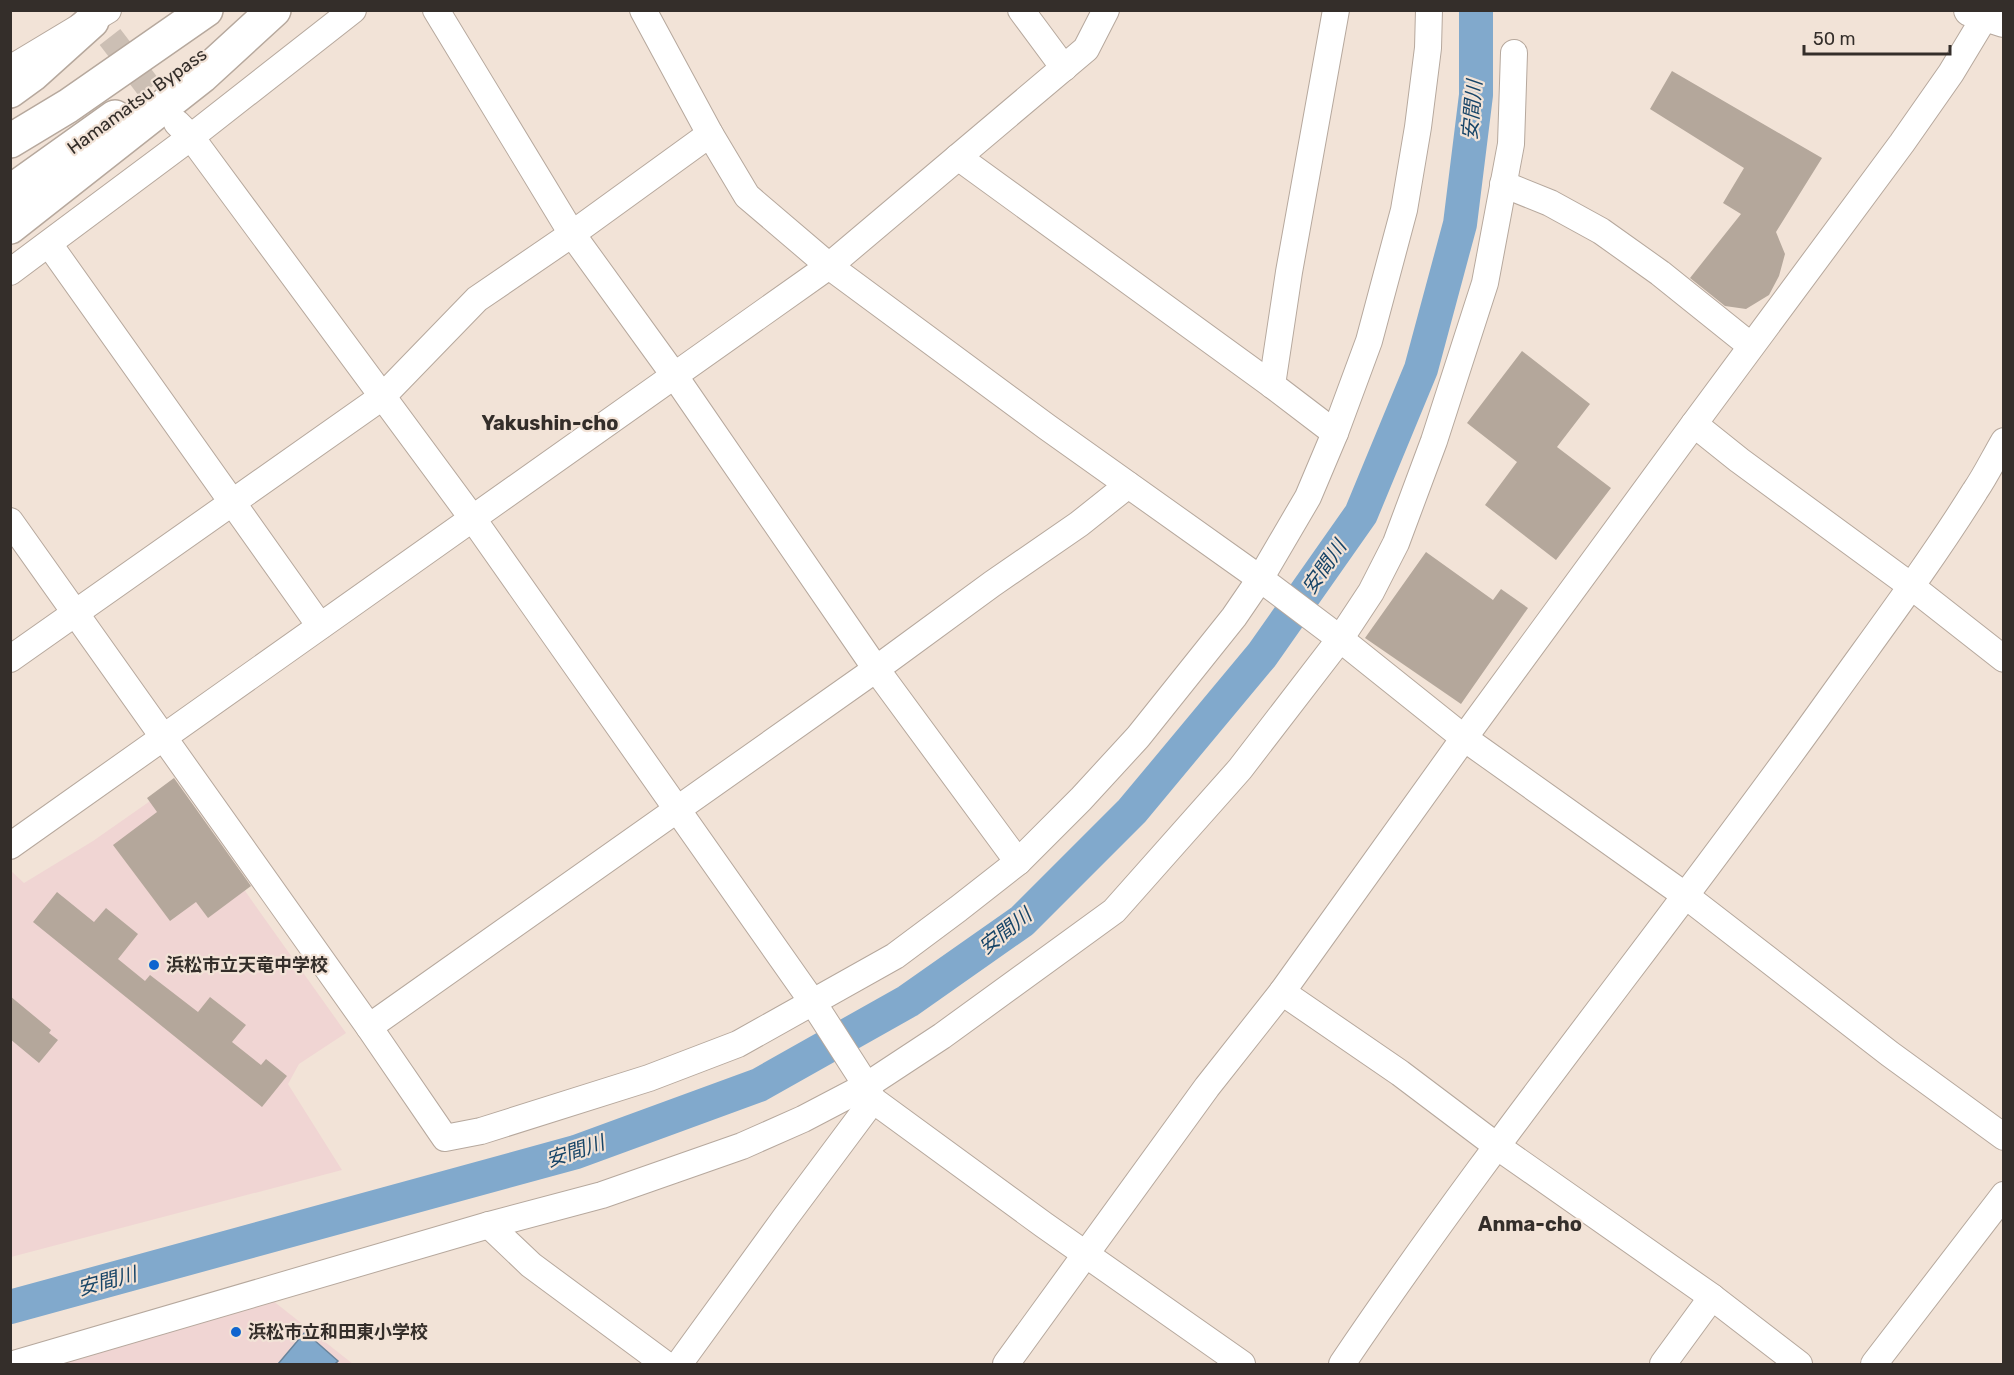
<svg xmlns="http://www.w3.org/2000/svg" width="2014" height="1375" font-family="Rubik,'Noto Sans JP',sans-serif">
<style>
.education{fill:#f0d5d3}
.water{fill:#81a9cc;stroke:#6a849b;stroke-width:1.5}
.lines{fill:none;stroke-linecap:round;stroke-linejoin:round}
.river{stroke:#81a9cc;stroke-width:34}
.building{fill:#b4a79b}
.minor-tunnel{stroke:#ccbfb4;stroke-width:26;stroke-dasharray:26 13;stroke-linecap:butt}
.minor-casing{stroke:#b6a89d;stroke-width:28}
.major-casing{stroke:#b6a89d;stroke-width:34}
.highway-casing{stroke:#b6a89d;stroke-width:36}
.minor{stroke:#fff;stroke-width:26}
.major{stroke:#fff;stroke-width:32}
.highway{stroke:#fff;stroke-width:33}
.poi-dot{fill:#0f65cf;stroke:#f2e3d7;stroke-width:2}
.labels{text-anchor:middle;stroke-width:4.5;stroke-linejoin:round;paint-order:stroke}
.street-label{font-size:18px;fill:#342e2a;stroke:#f2e3d7}
.poi-label{font-size:18px;font-weight:bold;fill:#342e2a;stroke:#f2e3d7;text-anchor:start}
.water-label{font-size:20px;font-style:italic;fill:#164467;stroke:#f2e3d7}
.neighbourhood-label{font-size:20px;font-weight:bold;fill:#342e2a;stroke:#f2e3d7}
</style>
<rect width="100%" height="100%" fill="#f2e3d7"/>
<g class="education">
<path d="M173,785L250,898L346,1033L299,1064L288,1084L342,1170L11,1257L10,870L24,883L93,841Z"/>
<path d="M272,1300L353,1364H46Z"/>
</g>
<path class="water" d="M305,1332L338,1361L335,1364H278Z"/>
<g class="lines">
<path class="river" d="M10,1307L576,1152L759,1085L908,1001L1022,921L1132,811L1262,655L1361,514L1421,369L1460,224L1476,95V10"/>
</g>
<g class="building">
<path d="M1672,71L1822,158L1776,232L1785,254L1779,276L1769,295L1746,309L1725,306L1690,278L1741,214L1723,203L1744,168L1650,109Z"/>
<path d="M1522,351L1590,404L1557,447L1611,488L1556,560L1485,505L1517,462L1467,423Z"/>
<path d="M1426,552L1493,600L1501,589L1528,608L1461,704L1365,638Z"/>
<path d="M174,778L251,886L208,918L196,902L170,921L113,845L157,812L147,798Z"/>
<path d="M57,892L94,922L106,908L138,934L118,959L145,981L150,975L198,1012L210,997L246,1025L232,1042L261,1065L266,1059L287,1076L262,1107L33,922Z"/>
<path d="M10,996L51,1030L49,1033L58,1040L39,1063L10,1039Z"/>
</g>
<g class="lines">
<path class="minor-tunnel" d="M110,37L174,120"/>
<g class="minor-casing">
<g id="minor">
<path d="M436,10L572,234L674,375L876,669L1018,862"/>
<path d="M643,10L710,134L747,196L829,266L1047,427L1262,580L1339,638L1464,738L1686,896L1890,1054L2004,1137"/>
<path d="M1021,10L1064,68"/>
<path d="M10,69L108,10"/>
<path d="M177,123L191,137L473,519L814,1004L866,1085L873,1100L1044,1225L1242,1364"/>
<path d="M958,157L1272,385L1335,433"/>
<path d="M1503,184L1550,203L1601,231L1660,273L1751,346"/>
<path d="M49,244L320,626"/>
<path d="M10,272L191,137L353,10"/>
<path d="M1272,385L1289,272L1336,10"/>
<path d="M1694,424L1902,143L1951,73L1986,15"/>
<path d="M10,521L369,1027L445,1138L481,1131L649,1078L738,1044L895,956L958,909L1018,862L1081,799L1138,737L1234,617L1260,579L1308,497L1335,433L1369,341L1404,210L1418,127L1428,48L1429,10"/>
<path d="M10,659L382,397L477,299L572,234L710,134"/>
<path d="M10,846L829,266L1086,49L1106,10"/>
<path d="M369,1027L876,669L992,584L1079,524L1128,485"/>
<path d="M489,1225L531,1265L665,1364"/>
<path d="M14,1364L489,1225L602,1195L742,1146L803,1119L866,1086L942,1036L1114,911L1240,769L1340,639L1371,592L1396,543L1434,441L1485,283L1511,144L1514,53"/>
<path d="M679,1364L785,1218L873,1100"/>
<path d="M1006,1364L1207,1087L1282,992"/>
<path d="M1342,1364C1495,1137 1669,925 1828,702C1878,632 1930,563 1975,491C1986,475 1994,458 2004,441"/>
<path d="M1663,1364L1712,1297"/>
<path d="M1799,1364L1712,1297L1498,1147L1400,1073L1282,992L1464,738L1694,424L1739,460L1911,586L2004,659"/>
<path d="M1874,1364L2004,1195"/>
</g>
</g>
<g class="major-casing">
<path id="major" d="M1970,10L2004,21"/>
</g>
<g class="highway-casing">
<g id="highway">
<path d="M10,91L32,75L92,21"/>
<path d="M10,141L68,106L206,10"/>
<path d="M10,192L115,117"/>
<path d="M10,227L202,76L274,10"/>
</g>
</g>
<use href="#minor" class="minor"/>
<use href="#major" class="major"/>
<use href="#highway" class="highway"/>
</g>
<g class="poi-dot">
<circle cx="154" cy="965" r="6"/>
<circle cx="236" cy="1332" r="6"/>
</g>
<g class="labels">
<g class="street-label">
<text transform="translate(137 101) rotate(-36)" y="6">Hamamatsu Bypass</text>
</g>
<g class="poi-label">
<text x="166" y="971">浜松市立天竜中学校</text>
<text x="248" y="1338">浜松市立和田東小学校</text>
</g>
<g class="water-label">
<text transform="translate(1472 110) rotate(-85)" y="7">安間川</text>
<text transform="translate(1324 567) rotate(-55)" y="7">安間川</text>
<text transform="translate(1005 931) rotate(-38)" y="7">安間川</text>
<text transform="translate(575 1151) rotate(-18)" y="7">安間川</text>
<text transform="translate(107 1281) rotate(-15)" y="7">安間川</text>
</g>
<g class="neighbourhood-label">
<text x="550" y="430">Yakushin-cho</text>
<text x="1530" y="1231">Anma-cho</text>
</g>
</g>
<rect width="2014" height="1375" fill="none" stroke="#342e2a" stroke-width="24"/>
<path d="M1804 45v9h146v-9" fill="none" stroke="#342e2a" stroke-width="3"/>
<text x="1813" y="45" font-size="18" fill="#342e2a" stroke="#f2e3d7" stroke-width="4.5" paint-order="stroke">50 m</text>
</svg>
